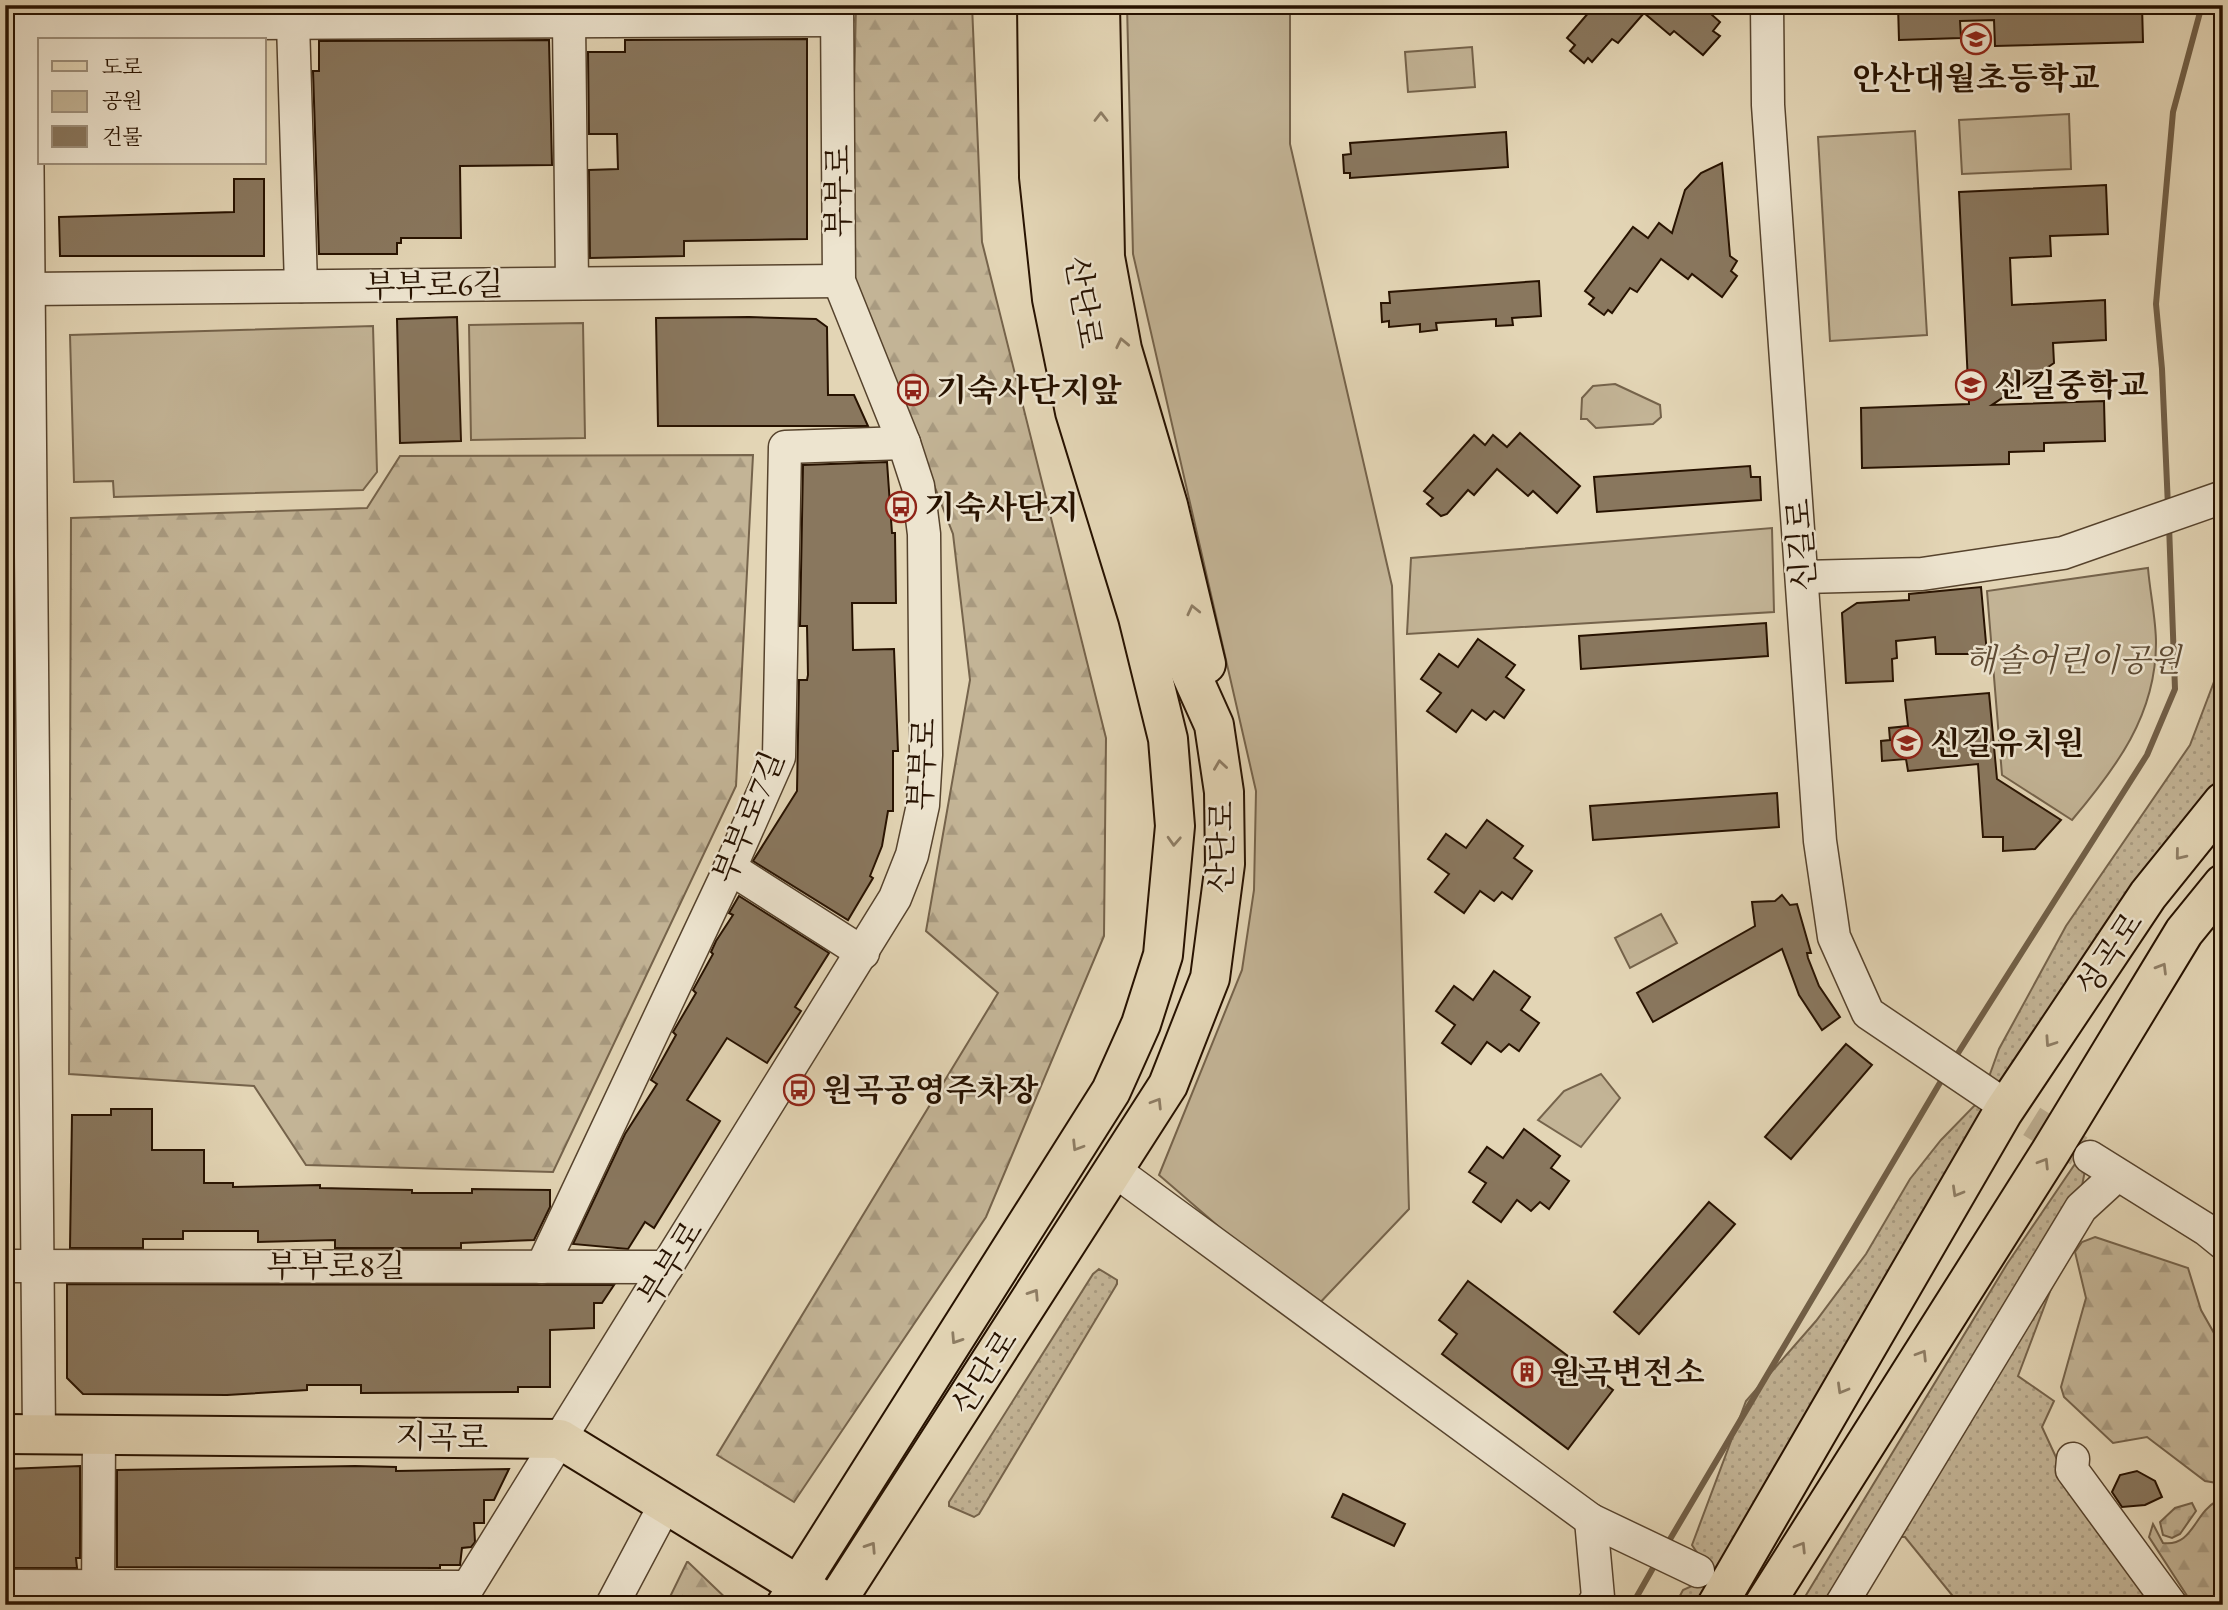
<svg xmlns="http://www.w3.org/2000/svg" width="2228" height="1610" font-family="'EB Garamond','Noto Serif KR',serif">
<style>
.grass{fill:url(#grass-dots);stroke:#75634b;stroke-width:2}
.forest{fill:url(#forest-firs);stroke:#75634b;stroke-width:2}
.cemetery{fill:url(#cemetery-stones);stroke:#75634b;stroke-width:2}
.park{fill:#c3b496;stroke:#75634b;stroke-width:2}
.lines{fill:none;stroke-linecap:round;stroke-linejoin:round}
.stream{stroke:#715f47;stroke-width:6}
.building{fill:#89775e;stroke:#271200;stroke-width:2}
.minor-tunnel{stroke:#bdae91;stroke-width:32;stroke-dasharray:32 16;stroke-linecap:butt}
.minor-casing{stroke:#56432d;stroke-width:35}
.major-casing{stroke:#271200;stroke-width:42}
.minor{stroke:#ede4cf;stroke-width:32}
.major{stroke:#e3d5b5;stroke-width:38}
.oneway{stroke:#8e7d64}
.labels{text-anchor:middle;stroke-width:5;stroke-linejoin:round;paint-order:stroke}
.poi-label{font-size:32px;font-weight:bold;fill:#271200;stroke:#ede4cf;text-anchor:start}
.street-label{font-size:32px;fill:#271200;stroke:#ede4cf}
.park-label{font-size:32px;font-style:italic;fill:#5e4b34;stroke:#ede4cf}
</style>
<defs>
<pattern id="grass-dots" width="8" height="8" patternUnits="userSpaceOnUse" patternTransform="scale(1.75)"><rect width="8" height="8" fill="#c3b496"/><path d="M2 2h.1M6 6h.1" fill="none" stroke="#a89a80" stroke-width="1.8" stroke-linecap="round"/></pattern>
<pattern id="forest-firs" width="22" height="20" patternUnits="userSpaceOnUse" patternTransform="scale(1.75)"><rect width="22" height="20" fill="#c3b496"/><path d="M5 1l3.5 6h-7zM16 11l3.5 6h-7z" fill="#a89a80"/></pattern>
<pattern id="cemetery-stones" width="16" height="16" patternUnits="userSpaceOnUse" patternTransform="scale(1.75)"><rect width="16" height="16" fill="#c3b496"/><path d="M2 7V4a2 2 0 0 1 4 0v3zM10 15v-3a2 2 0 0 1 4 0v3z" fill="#a89a80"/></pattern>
</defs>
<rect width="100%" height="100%" fill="#e3d5b5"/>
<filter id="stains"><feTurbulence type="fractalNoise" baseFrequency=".00286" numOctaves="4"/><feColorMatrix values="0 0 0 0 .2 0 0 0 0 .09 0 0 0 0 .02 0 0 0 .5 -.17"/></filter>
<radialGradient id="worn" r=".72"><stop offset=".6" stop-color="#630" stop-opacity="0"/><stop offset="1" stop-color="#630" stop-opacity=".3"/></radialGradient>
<g class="grass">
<path d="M2223,658V777L1785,1450L1695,1605H1675L1683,1590L1692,1586L1704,1563L1692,1545L1746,1401L1816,1321L1866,1254L1910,1179L1941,1140L1974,1106L1985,1100L1992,1088L1990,1074L1999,1049L2066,926L2190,745Z"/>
<path d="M2077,1161L2086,1165L2082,1186L1972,1359L1824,1605H1800L2007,1264Z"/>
<path d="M1099,1269L1117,1280V1284L979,1514L974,1517L949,1506V1502L1093,1274Z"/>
<path d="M2057,1273L2018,1376L2054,1401L2042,1427L2061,1468L2164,1605H1960L1905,1537H1897Z"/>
</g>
<g class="forest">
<path d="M856,5H972L982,242L1106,738L1104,936L986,1217L794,1502L717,1455L998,993L926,931L970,680L953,534L850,268Z"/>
<path d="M753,455L736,786L553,1172L306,1165L254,1086L69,1074L71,518L367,508L400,456Z"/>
<path d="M2095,1237L2188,1268L2201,1310L2223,1349V1484L2205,1481L2147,1437L2113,1443L2064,1397L2061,1387L2086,1298L2075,1252L2082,1242Z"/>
<path d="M2217,1501L2223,1508V1605H2193L2149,1537L2153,1524L2163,1543C2193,1547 2194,1513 2217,1501Z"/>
<path d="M687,1562H688L733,1605H666Z"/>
</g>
<path class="cemetery" d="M2192,1503L2196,1511L2180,1534L2172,1538L2163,1535L2160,1522L2175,1508Z"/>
<g class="park">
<path d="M1127,5H1290V144L1392,586L1409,1209L1314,1309L1159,1175L1242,970L1254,890L1256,791L1133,254Z"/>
<path d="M1472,47L1475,87L1408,92L1405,52Z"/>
<path d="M2069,114L2071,169L1962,174L1959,120Z"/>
<path d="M1915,131L1927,335L1830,341L1818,137Z"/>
<path d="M583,323L585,438L471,440L469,325Z"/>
<path d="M373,326L377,472L363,490L114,497L113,481L74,482L70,335Z"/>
<path d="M1615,384L1660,405L1661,417L1653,424L1596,428L1587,419H1581L1582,398L1593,386Z"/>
<path d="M1772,528L1774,612L1407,634L1411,558Z"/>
<path d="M2148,568C2150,593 2156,619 2156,643C2156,715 2116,768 2072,820L2002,775L1987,591Z"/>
<path d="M1661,914L1677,943L1630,968L1615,938Z"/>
<path d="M1601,1074L1620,1098L1581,1147L1538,1120L1564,1091Z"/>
</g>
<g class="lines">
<g class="stream">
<path d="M2168,507L2162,369L2156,304L2173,112L2202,5"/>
<path d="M1953,1061L2147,755L2175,689L2169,525"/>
<path d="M1666,1546L1944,1076"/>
<path d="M1632,1605L1657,1561"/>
</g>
</g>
<g class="building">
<path d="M1595,5H1701L1720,22L1713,31L1720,36L1703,55L1674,31L1670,35L1644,13L1618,43L1612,39L1592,62L1588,58L1584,63L1570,51L1575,45L1567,38Z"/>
<path d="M1898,5H2142L2143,42L1995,46L1994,20L1960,21L1961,38L1899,40Z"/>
<path d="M807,39V239L684,241V256L590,258L589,170L618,169L617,134H589L588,52H625V40Z"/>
<path d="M549,40L552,165L460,166L461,238H401V243H397V254H319L313,71H319V41Z"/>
<path d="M1506,132L1508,167L1350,178V173H1344L1343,155L1351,154L1350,143Z"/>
<path d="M1722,163L1730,256L1737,261L1731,271L1737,276L1722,297L1692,274L1688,279L1661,259L1637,292L1630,288L1612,313L1608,310L1604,315L1589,304L1594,298L1585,291L1633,227L1648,238L1659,223L1672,233L1685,190L1701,173Z"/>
<path d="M234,179H264V256H60L59,217L234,212Z"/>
<path d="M2106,185L2108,234L2050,236L2051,256L2010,258L2012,305L2105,300L2106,340L2053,343L2054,363L1992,405L2104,401L2105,441L2044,443V451L2009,452V464L1862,468L1861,408L1969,404L1959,192Z"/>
<path d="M1539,281L1541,316L1512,318L1513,325L1496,326V319L1436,323L1437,330L1420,332V324L1389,327V321L1382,322L1381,303H1390L1389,292Z"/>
<path d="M457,317L461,441L400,443L397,319Z"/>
<path d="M749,317L816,319L827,327L828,395H854L868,426H658L656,318Z"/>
<path d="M1520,433L1580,486L1557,513L1533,491L1528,496L1497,469L1474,495L1468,490L1447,514L1441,516L1427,504L1433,498L1424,491L1474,435L1485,445L1493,435L1507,447Z"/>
<path d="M887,462L892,533H895L896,603H852L853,650L894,649L898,751H893V811H888L882,846L870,876L873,878L848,920L753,861L797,791L799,680H807L808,675L807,626H800L803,465Z"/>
<path d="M1750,466L1751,477H1760L1761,500L1597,512L1594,477Z"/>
<path d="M1981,587L1987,654H1936L1935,637L1896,641L1897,658L1892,659L1893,681L1846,683L1842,613L1857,603L1909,600V594Z"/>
<path d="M1766,623L1768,656L1581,669L1579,636Z"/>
<path d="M1478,639L1515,665L1506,677L1524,690L1504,718L1494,711L1486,720L1472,710L1456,732L1427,711L1441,693L1421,679L1439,654L1458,667Z"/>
<path d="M1989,693L1997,779L2061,820L2035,849L2003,851V837H1983L1978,764L1908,771L1906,759L1882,761L1881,741L1890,740L1889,728L1908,726L1905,700Z"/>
<path d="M1777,793L1779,827L1593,840L1590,806Z"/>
<path d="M1487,820L1523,846L1514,858L1532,871L1512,899L1502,892L1494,901L1480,891L1464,913L1435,892L1449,874L1428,859L1446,834L1466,848Z"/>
<path d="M1782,895L1790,905L1797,904L1811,953H1807L1808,958L1819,986L1840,1017L1822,1030L1799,995L1782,949L1653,1022L1637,993L1755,926L1752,902L1775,901Z"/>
<path d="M739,896L829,953L795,1007L801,1011L767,1063L727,1038L687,1100L720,1121L654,1228L645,1222L628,1249L573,1244L625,1134L657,1084L651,1080L676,1035L673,1032L696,993L693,990L713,954L711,952L716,941L733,915L729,913Z"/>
<path d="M1494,971L1530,997L1521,1010L1539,1023L1519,1051L1509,1044L1501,1052L1487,1042L1471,1064L1442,1043L1455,1025L1436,1011L1454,986L1473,1000Z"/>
<path d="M1846,1044L1872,1065L1791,1159L1765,1137Z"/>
<path d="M111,1109H152V1150H204V1183H233V1187L320,1185V1188L412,1190V1193H472V1189L550,1190V1207L534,1240L461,1243V1248H335V1240L258,1242V1231H183V1239H143V1248H70L72,1115H111Z"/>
<path d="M1524,1129L1560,1156L1551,1168L1569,1181L1549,1209L1540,1202L1531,1211L1517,1200L1501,1222L1473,1202L1486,1183L1469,1172L1487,1147L1503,1158Z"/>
<path d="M1709,1202L1735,1224L1639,1334L1614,1312Z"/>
<path d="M1468,1281L1613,1390L1568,1449L1442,1354L1457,1334L1439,1320Z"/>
<path d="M67,1284L543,1285H614L602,1303H594V1328L550,1330V1387H518V1392L361,1393V1385H307V1390L227,1395L83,1394L67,1378Z"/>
<path d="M80,1466V1558H76L77,1568H6L7,1469Z"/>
<path d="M355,1466L396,1467V1471L509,1469L494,1500H484V1523H474L475,1542L471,1547L462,1548L460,1565H440V1568L117,1567V1470Z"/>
<path d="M2137,1471L2155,1481L2162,1497L2145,1505L2122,1507L2112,1492L2120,1475Z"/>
<path d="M1343,1494L1405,1524L1394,1546L1332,1517Z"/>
</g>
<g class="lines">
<path class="minor-tunnel" d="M1991,1096L2079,1151"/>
<g class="minor-casing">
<g id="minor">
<path d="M26,5L39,1434"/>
<path d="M1767,5L1768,105L1820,841L1834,937L1868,1013L1991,1096"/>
<path d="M569,22L572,283"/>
<path d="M293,23L301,286"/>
<path d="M26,24L837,20"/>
<path d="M29,289L839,281"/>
<path d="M1803,577L1922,574L2063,553L2223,497"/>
<path d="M730,868L863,953"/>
<path d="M2090,1157L2207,1230L2223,1243"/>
<path d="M1114,1170L1591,1520L1698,1571"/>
<path d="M5,1266L667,1267"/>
<path d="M542,1267L730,868L779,757L785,447L904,443"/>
<path d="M2073,1459L2072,1470L2171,1605"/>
<path d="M1591,1520L1598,1597L1593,1605"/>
<path d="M5,1586L468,1587L895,898L912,855L923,805L926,755L924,534L918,486L904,443L839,281L837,5"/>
<path d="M98,1605L99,1434"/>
<path d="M612,1605L666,1503"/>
<path d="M1841,1605L2081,1208L2117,1175"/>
</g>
</g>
<g class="major-casing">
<g id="major">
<path d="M1100,5L1105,257L1122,349L1168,505L1206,664"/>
<path d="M5,1434L560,1439L819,1598"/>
<path d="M786,1605L1111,1091L1141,1024L1163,955L1175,826L1168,739L1138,617L1075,412L1052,299L1039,177L1037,5"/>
<path d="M834,1605L1168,1085L1210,978L1225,864L1224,792L1214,725L1165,616L1091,350L1069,206L1066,5"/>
<path d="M1717,1605L2003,1112L2148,895L2223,802"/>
<path d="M1764,1605L2051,1151L2184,932L2223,884"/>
</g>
</g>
<use href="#minor" class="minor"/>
<use href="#major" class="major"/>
</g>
<defs><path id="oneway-chevron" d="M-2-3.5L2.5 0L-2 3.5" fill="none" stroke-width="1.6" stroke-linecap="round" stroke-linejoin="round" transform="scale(1.75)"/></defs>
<g class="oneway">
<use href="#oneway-chevron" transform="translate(1101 117) rotate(-90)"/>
<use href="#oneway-chevron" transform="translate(1122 343) rotate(-102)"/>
<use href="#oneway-chevron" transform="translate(1193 610) rotate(-103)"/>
<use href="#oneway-chevron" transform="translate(1220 765) rotate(-98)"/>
<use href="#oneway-chevron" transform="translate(1174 841) rotate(93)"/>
<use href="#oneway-chevron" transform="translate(2180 855) rotate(129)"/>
<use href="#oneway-chevron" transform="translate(2162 968) rotate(-59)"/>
<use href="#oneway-chevron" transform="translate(2050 1042) rotate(124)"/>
<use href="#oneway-chevron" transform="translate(1157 1103) rotate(-58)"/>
<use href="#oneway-chevron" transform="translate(1077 1146) rotate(122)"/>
<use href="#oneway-chevron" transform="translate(2044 1163) rotate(-58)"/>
<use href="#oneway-chevron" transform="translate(1957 1192) rotate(120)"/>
<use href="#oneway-chevron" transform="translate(1034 1294) rotate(-57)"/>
<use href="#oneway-chevron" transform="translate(956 1339) rotate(123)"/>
<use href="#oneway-chevron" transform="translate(1922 1355) rotate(-58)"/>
<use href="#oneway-chevron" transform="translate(1842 1389) rotate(120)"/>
<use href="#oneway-chevron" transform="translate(871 1547) rotate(-57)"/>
<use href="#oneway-chevron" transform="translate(1801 1547) rotate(-58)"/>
</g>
<defs>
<g id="school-ring" transform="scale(1.575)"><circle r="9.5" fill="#ede4cf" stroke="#8f2418" stroke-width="1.5"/><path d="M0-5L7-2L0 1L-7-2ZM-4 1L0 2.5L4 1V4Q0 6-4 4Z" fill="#8f2418"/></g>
<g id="bus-ring" transform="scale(1.575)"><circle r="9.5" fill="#ede4cf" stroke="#8f2418" stroke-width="1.5"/><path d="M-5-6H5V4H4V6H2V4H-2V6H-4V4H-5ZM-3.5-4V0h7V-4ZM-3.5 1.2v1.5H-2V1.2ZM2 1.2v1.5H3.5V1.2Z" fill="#8f2418"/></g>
<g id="building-ring" transform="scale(1.575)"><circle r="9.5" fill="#ede4cf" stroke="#8f2418" stroke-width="1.5"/><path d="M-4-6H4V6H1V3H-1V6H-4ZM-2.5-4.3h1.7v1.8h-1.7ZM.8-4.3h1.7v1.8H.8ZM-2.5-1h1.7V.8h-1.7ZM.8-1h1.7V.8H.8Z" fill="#8f2418"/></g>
</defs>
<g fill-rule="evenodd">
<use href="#school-ring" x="1976" y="39"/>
<use href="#school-ring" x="1971" y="385"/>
<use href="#bus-ring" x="913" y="390"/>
<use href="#bus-ring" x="901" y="507"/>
<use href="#school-ring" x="1907" y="743"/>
<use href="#bus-ring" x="799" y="1090"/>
<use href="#building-ring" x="1527" y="1372"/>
</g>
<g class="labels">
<g class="poi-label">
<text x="1976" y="89" text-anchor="middle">안산대월초등학교</text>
<text x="1994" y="396">신길중학교</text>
<text x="936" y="401">기숙사단지앞</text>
<text x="924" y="518">기숙사단지</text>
<text x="1930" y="754">신길유치원</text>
<text x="822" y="1101">원곡공영주차장</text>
<text x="1550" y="1383">원곡변전소</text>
</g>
<g class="street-label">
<text transform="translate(838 191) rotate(-90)" y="11">부부로</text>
<text transform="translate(434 285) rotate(-1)" y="11">부부로6길</text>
<text transform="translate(1084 302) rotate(81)" y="11">산단로</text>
<text transform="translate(1801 545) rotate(-94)" y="11">신길로</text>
<text transform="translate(922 764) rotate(-87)" y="11">부부로</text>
<text transform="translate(748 817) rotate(-68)" y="11">부부로7길</text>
<text transform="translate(1221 847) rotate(-89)" y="11">산단로</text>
<text transform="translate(2109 954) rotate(-56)" y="11">성곡로</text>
<text transform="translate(670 1263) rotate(-58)" y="11">부부로</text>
<text x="336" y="1277">부부로8길</text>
<text transform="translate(984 1372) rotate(-57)" y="11">산단로</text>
<text transform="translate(442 1437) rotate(1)" y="11">지곡로</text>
</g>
<g class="park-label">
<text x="2073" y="671">해솔어린이공원</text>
</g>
</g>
<rect width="2228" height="1610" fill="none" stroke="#e3d5b5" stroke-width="28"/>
<rect x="7" y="7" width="2214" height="1596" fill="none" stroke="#271200" stroke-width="3.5"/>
<rect x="14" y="14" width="2200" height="1582" fill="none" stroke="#271200" stroke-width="2"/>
<rect x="38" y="38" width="228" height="126" fill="#ede4cf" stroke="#9e907c" stroke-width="2"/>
<rect x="52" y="61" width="35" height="10" fill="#e3d5b5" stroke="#9e907c" stroke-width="2"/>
<text x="102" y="74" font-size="21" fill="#271200">도로</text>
<rect x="52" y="91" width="35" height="21" fill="#c3b496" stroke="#9e907c" stroke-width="2"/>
<text x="102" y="108" font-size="21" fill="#271200">공원</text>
<rect x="52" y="126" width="35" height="21" fill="#89775e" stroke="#9e907c" stroke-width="2"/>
<text x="102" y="144" font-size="21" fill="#271200">건물</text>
<rect width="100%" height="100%" filter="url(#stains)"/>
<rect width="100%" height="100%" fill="url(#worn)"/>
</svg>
